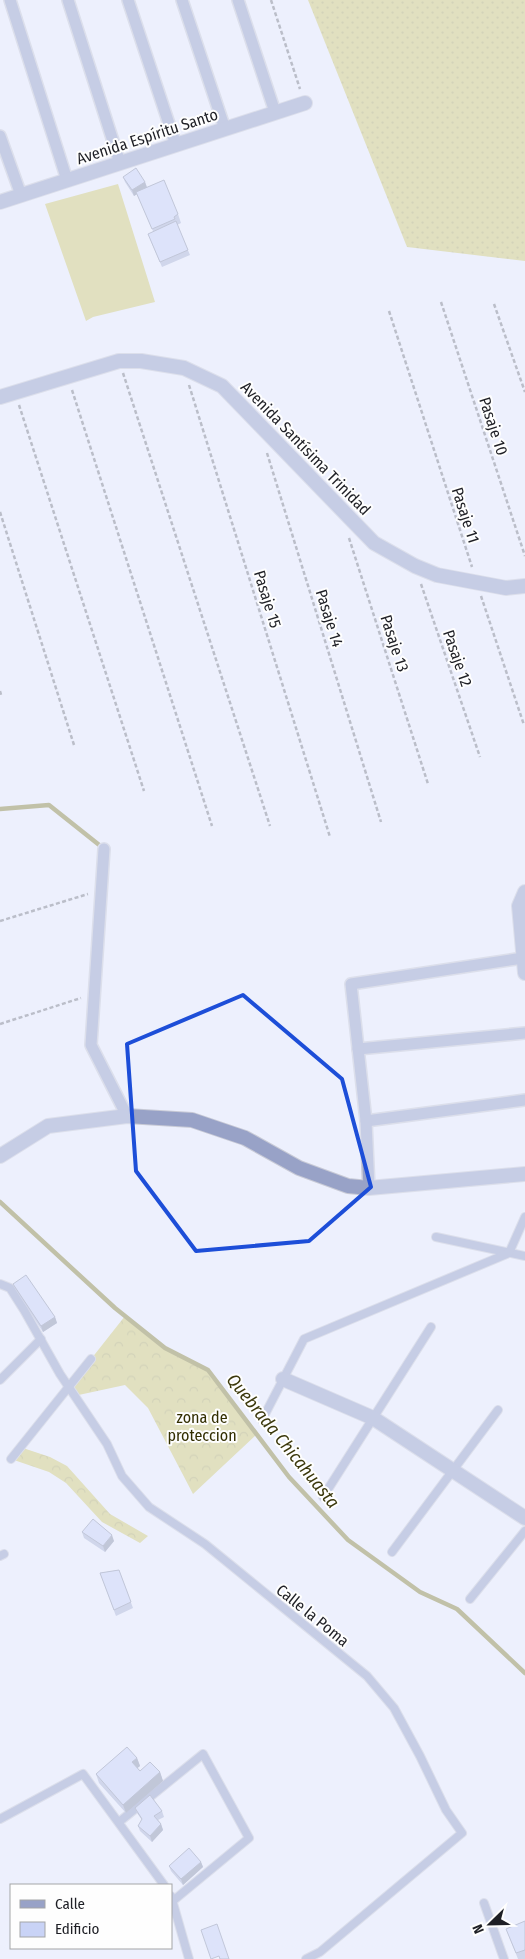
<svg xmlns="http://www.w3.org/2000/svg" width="525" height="1959" font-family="'Fira Sans Condensed',sans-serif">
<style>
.grass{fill:url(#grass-dots)}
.forest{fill:url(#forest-crowns)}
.pitch{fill:#d2cc77}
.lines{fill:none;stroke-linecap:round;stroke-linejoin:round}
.stream{stroke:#8d8741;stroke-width:4.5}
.service-casing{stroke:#c8cad6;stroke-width:10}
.pedestrian-casing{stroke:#c8cad6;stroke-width:14}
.minor-casing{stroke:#c8cad6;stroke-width:16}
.tertiary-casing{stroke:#c8cad6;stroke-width:16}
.path{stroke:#7f818a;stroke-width:2.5;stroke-dasharray:4 2.5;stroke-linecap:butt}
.service{stroke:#98a2c7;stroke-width:8}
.pedestrian{stroke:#98a2c7;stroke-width:11}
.minor{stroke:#98a2c7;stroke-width:14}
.tertiary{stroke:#98a2c7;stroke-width:14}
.wall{fill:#adb5d4}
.shaded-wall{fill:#8d94ac}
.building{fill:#c9d3f6;stroke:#8d94ac}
.marked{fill:none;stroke:#1d4ed8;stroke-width:4;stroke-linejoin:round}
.labels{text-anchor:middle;stroke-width:4;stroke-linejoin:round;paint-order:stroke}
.street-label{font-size:16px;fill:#1e1f25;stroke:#fefefe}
.park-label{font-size:16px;fill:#322e01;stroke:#fefefe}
.water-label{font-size:18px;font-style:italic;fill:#3b380c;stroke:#fefefe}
</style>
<defs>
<pattern id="grass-dots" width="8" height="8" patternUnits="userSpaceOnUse" patternTransform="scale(1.25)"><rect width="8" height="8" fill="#d2cc77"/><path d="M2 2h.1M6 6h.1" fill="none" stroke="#b4af67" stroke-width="1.8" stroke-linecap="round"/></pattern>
<pattern id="forest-crowns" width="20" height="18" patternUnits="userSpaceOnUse" patternTransform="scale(1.25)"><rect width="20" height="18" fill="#d2cc77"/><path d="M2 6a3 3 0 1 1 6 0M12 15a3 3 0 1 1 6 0" fill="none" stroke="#b4af67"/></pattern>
</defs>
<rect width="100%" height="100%" fill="#edf0fd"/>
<path class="grass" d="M308,0H525V261L407,247Z"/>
<g class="forest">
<path d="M125,1316L165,1348L210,1373L257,1434L193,1494L148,1408L125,1385L74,1396L69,1387Z"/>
<path d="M23,1448L50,1457L67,1466L110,1514L148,1536L140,1543L102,1522L66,1483L49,1472L11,1459Z"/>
</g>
<path class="pitch" d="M118,184L155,302L93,317L86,321L45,204Z"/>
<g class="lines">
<g class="stream">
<path d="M0,809L49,805L103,848"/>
<path d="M0,1202L115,1308L165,1348L208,1370L289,1477L348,1540L420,1592L457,1609L525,1673"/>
</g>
<g class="service-casing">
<g id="service">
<path d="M436,1237L525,1256"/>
<path d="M0,1284L10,1288L24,1310L60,1374L107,1444L122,1476L149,1507L205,1544L367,1676L394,1708L420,1756L446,1810L462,1833L320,1952L306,1959"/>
<path d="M0,1380L41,1339"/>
<path d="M262,1420L304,1339L509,1253L525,1217"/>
<path d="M11,1459L91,1359"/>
<path d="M323,1497L431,1327"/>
<path d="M392,1552L498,1410"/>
<path d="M0,1556L4,1554"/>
<path d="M470,1599L525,1531"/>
<path d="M0,1819L83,1774L164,1885"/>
<path d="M119,1822L203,1754L249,1838L174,1900"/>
<path d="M171,1896L189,1959"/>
<path d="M484,1903L504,1959"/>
</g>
</g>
<g class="pedestrian-casing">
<g id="pedestrian">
<path d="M10,0L67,180"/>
<path d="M68,0L120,163"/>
<path d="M128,0L176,145"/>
<path d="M182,0L225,129"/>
<path d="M238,0L275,112"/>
<path d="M0,136L21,195"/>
<path d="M104,849L91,1045L127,1116"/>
<path d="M358,1049L525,1033"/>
<path d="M366,1121L525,1100"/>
<path d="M369,1188L366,1121L351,984L523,958"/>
</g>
</g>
<g class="minor-casing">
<g id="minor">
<path d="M0,202L305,103"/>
<path d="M525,892L519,906L525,973"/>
<path d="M283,1379L373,1418L525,1518"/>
</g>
</g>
<g class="tertiary-casing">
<g id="tertiary">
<path d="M0,397L119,361H141L184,368L222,386L374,543L415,566L437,575L506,588L525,586"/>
<path d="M0,1156L48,1126L127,1116L192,1120L245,1138L299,1168L348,1186L369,1188L525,1174"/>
</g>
</g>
<g class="path">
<path d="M271,0L300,89"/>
<path d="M441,302L525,556"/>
<path d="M494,304L525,392"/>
<path d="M389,311L472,567"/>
<path d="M123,373L270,826"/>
<path d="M189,385L330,837"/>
<path d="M72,390L212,826"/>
<path d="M19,405L144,791"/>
<path d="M267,453L381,822"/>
<path d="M0,512L74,745"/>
<path d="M349,538L428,784"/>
<path d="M421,584L480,757"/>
<path d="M481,596L524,725"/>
<path d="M0,691L1,695"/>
<path d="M0,921L88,894"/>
<path d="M0,1024L81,998"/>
</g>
<use href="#service" class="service"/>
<use href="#pedestrian" class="pedestrian"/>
<use href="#minor" class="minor"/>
<use href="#tertiary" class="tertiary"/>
</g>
<g class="wall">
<path d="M123,177L145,182L147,187L178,214L181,223L177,225L190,255L162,267L150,239L153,231L137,194L134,196L125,182Z"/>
<path d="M13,1284L55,1317L57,1323L43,1332L15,1289Z"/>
<path d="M82,1532L114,1541L105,1552L84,1538Z"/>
<path d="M119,1570L133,1608L116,1616L100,1573Z"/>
<path d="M137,1758L140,1766L137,1768L140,1771L160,1772L163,1781L126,1813L99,1783L96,1774Z"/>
<path d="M135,1808L162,1811L164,1817L158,1820L161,1824L163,1830L152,1842L140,1831L138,1826L142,1820L137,1813Z"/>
<path d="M201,1862L203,1867L183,1885L171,1871L169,1866Z"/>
<path d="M525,1921V1959H518L506,1929Z"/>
</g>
<g class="shaded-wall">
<path d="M145,182L147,188L134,196L132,190Z"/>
<path d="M55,1317L57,1323L43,1332L41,1326Z"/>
<path d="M112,1535L114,1541L105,1552L103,1546Z"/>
<path d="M137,1758L140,1766L135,1770L132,1762Z"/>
<path d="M160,1772L163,1781L126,1813L123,1805Z"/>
<path d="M161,1824L163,1830L152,1842L150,1836Z"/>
<path d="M201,1862L203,1867L183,1885L181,1879Z"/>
</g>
<g class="building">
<path d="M136,168L145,182L132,190L123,177Z"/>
<path d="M164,180L178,214L174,217L175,219L152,229L136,192Z"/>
<path d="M176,221L188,250L160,262L148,234Z"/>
<path d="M26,1275L55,1317L41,1326L13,1284Z"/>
<path d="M93,1519L112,1535L103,1546L82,1532Z"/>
<path d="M119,1570L131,1602L114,1610L100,1573Z"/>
<path d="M127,1747L137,1758L132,1762L140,1771L150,1762L160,1772L123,1805L96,1774Z"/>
<path d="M150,1795L162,1811L154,1816L161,1824L150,1836L138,1826L142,1819L135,1808Z"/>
<path d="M189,1848L201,1862L181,1879L169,1866Z"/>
<path d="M525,1921V1950L516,1953L506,1929Z"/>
<path d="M217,1924L229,1959H220L219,1956L211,1959L201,1930Z"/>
</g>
<path d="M0 0H525V1959H0ZM243,995L342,1079L371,1187L309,1241L196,1251L136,1171L127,1044Z" fill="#edf0fd" fill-opacity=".55" fill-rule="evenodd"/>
<path class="marked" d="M243,995L342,1079L371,1187L309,1241L196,1251L136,1171L127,1044Z"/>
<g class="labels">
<g class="street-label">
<text transform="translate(147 136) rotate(-18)" y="6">Avenida Espíritu Santo</text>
<text transform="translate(494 426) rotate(72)" y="6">Pasaje 10</text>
<text transform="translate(306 448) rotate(46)" y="6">Avenida Santísima Trinidad</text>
<text transform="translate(466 515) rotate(72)" y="6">Pasaje 11</text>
<text transform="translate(268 599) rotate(73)" y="6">Pasaje 15</text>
<text transform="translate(330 618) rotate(73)" y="6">Pasaje 14</text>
<text transform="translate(395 643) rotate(72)" y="6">Pasaje 13</text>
<text transform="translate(458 658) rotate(71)" y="6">Pasaje 12</text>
<text transform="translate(313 1615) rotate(39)" y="6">Calle la Poma</text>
</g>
<g class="park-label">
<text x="202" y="1423">zona de<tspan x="202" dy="18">proteccion</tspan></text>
</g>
<g class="water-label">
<text transform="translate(283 1441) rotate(51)" y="6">Quebrada Chicahuasta</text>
</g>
</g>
<rect x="10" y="1884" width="162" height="65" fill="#fefefe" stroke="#a4a5a7"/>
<rect x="20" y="1900" width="25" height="8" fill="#98a2c7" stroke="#a4a5a7"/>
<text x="55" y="1909" font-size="15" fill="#1e1f25">Calle</text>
<rect x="20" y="1922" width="25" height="15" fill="#c9d3f6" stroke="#a4a5a7"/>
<text x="55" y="1934" font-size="15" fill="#1e1f25">Edificio</text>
<g transform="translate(490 1924) rotate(247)" stroke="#fefefe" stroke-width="4" paint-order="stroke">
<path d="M0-4L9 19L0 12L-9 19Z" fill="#1e1f25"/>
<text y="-8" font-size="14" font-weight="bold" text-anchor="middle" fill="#1e1f25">N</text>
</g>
</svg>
